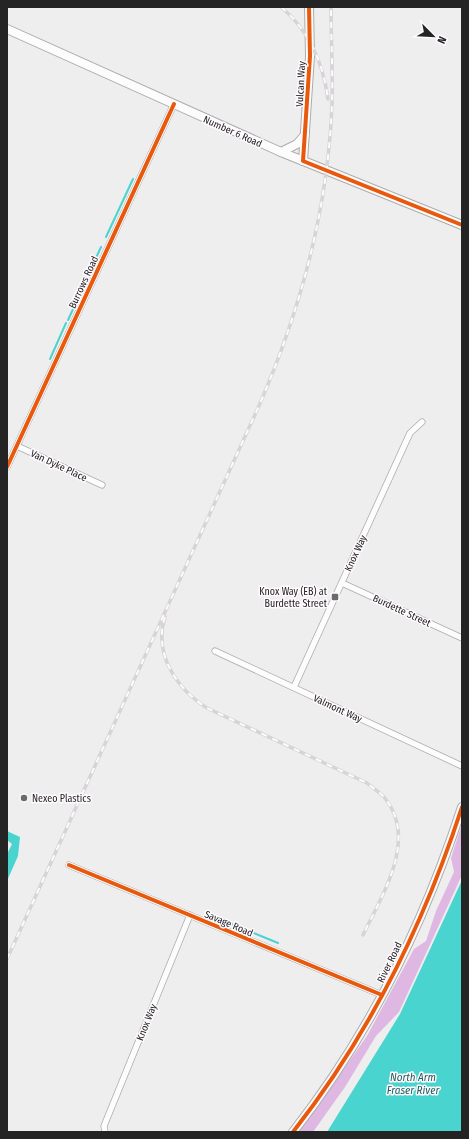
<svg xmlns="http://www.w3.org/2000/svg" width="469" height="1139" font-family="'Fira Sans Condensed',sans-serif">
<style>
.forest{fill:#deb8e2}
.water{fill:#4ad4d0}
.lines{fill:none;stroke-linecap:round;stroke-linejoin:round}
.stream{stroke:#4ad4d0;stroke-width:2}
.street-casing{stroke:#adacad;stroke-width:7}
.secondary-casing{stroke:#adacad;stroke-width:10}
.street{stroke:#fdfcfd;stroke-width:5.5}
.secondary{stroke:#fdfcfd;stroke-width:8}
.rail-casing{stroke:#d6d4d6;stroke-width:3.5}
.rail{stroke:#fefafe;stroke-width:2;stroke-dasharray:6;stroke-linecap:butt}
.cycleway-casing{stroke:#fefafe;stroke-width:6}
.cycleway{stroke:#e8590c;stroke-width:4}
.poi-dot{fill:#6c6b6c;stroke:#fefafe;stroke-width:1.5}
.labels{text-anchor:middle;stroke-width:3;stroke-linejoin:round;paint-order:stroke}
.street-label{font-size:10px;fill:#252425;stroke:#fefafe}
.poi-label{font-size:10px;fill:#252425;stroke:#fefafe;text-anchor:end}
.water-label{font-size:11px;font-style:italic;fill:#1d5d5b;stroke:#fefafe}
</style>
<rect width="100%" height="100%" fill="#efeeef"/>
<path class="forest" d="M462,824V875L399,1012L376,1036L345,1087L313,1132H299L367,1036L414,949L426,941L436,911L454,872L451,858Z"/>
<g class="water">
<path d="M7,831L20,837L18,856L7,881V854L12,844L7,840Z"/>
<path d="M462,880V1132H327L400,1014Z"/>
</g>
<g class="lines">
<g class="stream">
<path d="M106,237L133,179"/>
<path d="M89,273L101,247"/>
<path d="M68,320L87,279"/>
<path d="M50,359L66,323"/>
<path d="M222,920L278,943"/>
</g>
<g class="street-casing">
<g id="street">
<path d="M17,446L102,485"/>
<path d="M7,467L174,104"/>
<path d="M342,583L462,638"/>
<path d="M215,651L462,766"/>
<path d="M294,687L410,433L422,422"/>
<path d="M69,865L382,995"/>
<path d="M105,1132L104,1126L190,915"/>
</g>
</g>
<g class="secondary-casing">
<g id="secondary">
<path d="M7,29L281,152L462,225"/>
<path d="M281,152L297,144L305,135"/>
<path d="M303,161L310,56L309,7"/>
<path d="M293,1132C369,1035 424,924 462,807"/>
</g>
</g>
<use href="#street" class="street"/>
<use href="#secondary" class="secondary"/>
<g class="rail-casing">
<g id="rail">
<path d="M281,7C310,31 323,63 328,99"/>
<path d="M165,617C153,654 177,689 207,708L367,783C373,788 379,792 384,797C419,839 382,895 363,935"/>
<path d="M7,959L258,408C300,312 328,210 332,104C333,72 331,39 331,7"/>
</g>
</g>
<use href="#rail" class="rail"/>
<g class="cycleway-casing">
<g id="cycleway">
<path d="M309,7L310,56L303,161L462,225"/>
<path d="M7,467L174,104"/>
<path d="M69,865L382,995"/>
<path d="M293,1132C369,1035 424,924 462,807"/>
</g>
</g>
<use href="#cycleway" class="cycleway"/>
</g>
<g class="poi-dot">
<rect x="331" y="593" width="8" height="8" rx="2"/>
<circle cx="24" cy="798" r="4"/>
</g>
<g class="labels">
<g class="street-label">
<text transform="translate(300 84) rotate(-87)" y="4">Vulcan Way</text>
<text transform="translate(233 131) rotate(24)" y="4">Number 6 Road</text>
<text transform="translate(83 282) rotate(-65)" y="4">Burrows Road</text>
<text transform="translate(59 465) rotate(25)" y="4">Van Dyke Place</text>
<text transform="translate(355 553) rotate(-65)" y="4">Knox Way</text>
<text transform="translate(402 610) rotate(25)" y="4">Burdette Street</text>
<text transform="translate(338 708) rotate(25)" y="4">Valmont Way</text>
<text transform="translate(229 923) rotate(23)" y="4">Savage Road</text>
<text transform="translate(389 962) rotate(-64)" y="4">River Road</text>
<text transform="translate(146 1022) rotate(-68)" y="4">Knox Way</text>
</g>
<g class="poi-label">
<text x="327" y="595">Knox Way (EB) at<tspan x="327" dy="12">Burdette Street</tspan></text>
<text x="32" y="802" text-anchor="start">Nexeo Plastics</text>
</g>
<g class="water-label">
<text x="413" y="1081">North Arm<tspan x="413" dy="13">Fraser River</tspan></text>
</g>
</g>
<rect width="469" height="1139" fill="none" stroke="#252425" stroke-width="16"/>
<g transform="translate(433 36) rotate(114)" stroke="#fefafe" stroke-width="3" paint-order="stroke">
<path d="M0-3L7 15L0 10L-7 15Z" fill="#252425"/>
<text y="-6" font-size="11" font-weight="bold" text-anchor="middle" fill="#252425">N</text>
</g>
</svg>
